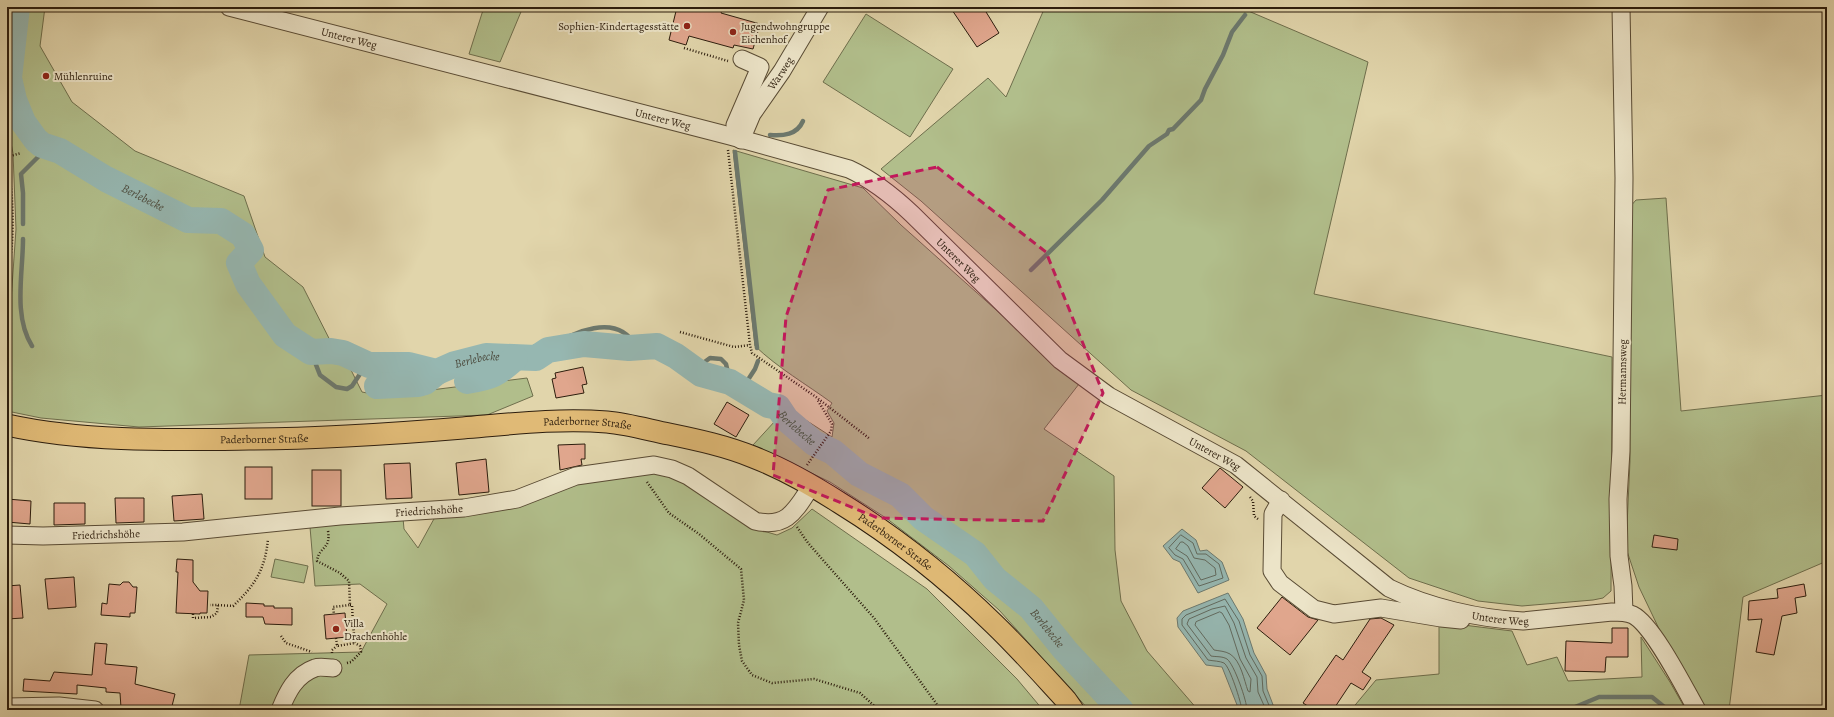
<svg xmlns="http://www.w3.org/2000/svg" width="1834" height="717" font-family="Alegreya,serif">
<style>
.green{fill:#b1be8b;stroke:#6e6e4c}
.water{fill:#96b7b1;stroke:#6c796f}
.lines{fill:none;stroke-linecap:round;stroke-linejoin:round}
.shore{stroke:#616a5f;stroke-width:1}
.stream{stroke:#6c796f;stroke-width:4.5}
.river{stroke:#96b7b1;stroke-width:26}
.building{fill:#e0a68d;stroke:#2c1d0d}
.minor-casing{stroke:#594b34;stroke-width:19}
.major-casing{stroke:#2c1d0d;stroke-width:23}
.path{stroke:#2c1d0d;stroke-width:2.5;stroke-dasharray:1 2;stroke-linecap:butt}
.minor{stroke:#ece4c8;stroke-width:17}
.major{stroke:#e0ba76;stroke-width:21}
.marked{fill:#c2185b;fill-opacity:0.2;stroke:#c2185b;stroke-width:3;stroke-dasharray:8 5;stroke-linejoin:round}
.poi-dot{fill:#8f2418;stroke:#ece4c8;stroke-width:1.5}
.labels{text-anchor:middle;stroke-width:4;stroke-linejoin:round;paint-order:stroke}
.poi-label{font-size:11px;fill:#2c1d0d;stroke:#ece4c8;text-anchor:start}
.street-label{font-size:11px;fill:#2c1d0d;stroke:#ece4c8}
.water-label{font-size:12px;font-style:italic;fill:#4c4b3e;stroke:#ece4c8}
</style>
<rect width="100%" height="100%" fill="#e1d5ab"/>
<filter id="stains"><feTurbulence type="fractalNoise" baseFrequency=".005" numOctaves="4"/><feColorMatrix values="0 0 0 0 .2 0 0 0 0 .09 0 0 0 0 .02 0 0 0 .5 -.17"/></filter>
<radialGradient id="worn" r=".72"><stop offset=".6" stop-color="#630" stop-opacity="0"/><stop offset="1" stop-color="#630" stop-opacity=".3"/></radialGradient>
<g class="green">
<path d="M7,7H45L40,46L72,102L135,151L244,196L265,257L303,287L341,362L351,370L362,392L383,396L527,378L533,396L487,415L139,427L41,418L7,411V307L11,301L16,229L13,153L7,124Z"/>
<path d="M484,7H523L500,62L469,54Z"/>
<path d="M1045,7H1239L1368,62L1314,294L1612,357L1611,591L1603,598L1593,600L1522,606L1478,601L1409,578L1246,451L1131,390L921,201L881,169L988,78L1006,97Z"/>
<path d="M866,14L953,69L910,137L823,82Z"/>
<path d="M733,150L863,188L901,225L1079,384L1044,429L1114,476L1115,550L1121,601L1147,651L1198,710H1089L999,610L949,566L886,518L830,482L753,445L787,408L832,437L834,423L827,411L832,403C806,384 778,368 755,346Z"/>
<path d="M1666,198L1681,411L1827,395V561L1743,597L1729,710H1705L1662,635L1639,587L1626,548L1630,461L1629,208L1636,200Z"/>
<path d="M653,464L760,530L777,535L792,528L812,509L927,589L1017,679L1043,710H239L249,655L361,652L387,604L360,584L315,586L310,527L403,518L404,529L418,548L435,517Z"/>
<path d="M275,559L308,566L304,583L271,577Z"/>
<path d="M1439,622L1512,631L1527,665L1557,657L1568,681L1642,677L1641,637L1670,682L1686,710H1351L1376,680L1439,674Z"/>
</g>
<g class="water">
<path d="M1182,529L1196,540L1200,551L1207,550L1222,562L1229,580L1198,593L1180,562L1173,559L1163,546Z"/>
<path d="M1228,593L1243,619L1254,653L1266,675L1267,689L1275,710H1239L1222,667L1206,665L1178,627L1177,618L1183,611Z"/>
</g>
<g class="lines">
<g class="shore">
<path d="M1181,535L1193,543L1197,554H1206L1219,564L1223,578L1199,586L1183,559L1175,555L1169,548Z"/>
<path d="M1181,542H1183L1188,546L1194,558L1205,560L1215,568L1216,575L1201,580L1187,556L1176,549Z"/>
<path d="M1220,612L1222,613L1229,625L1240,659L1251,679L1250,692L1248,691C1244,680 1241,661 1230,654C1225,651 1219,651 1214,650L1195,625L1196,622Z"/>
<path d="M1242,710C1241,702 1230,667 1224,663C1220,661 1213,661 1208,660L1182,625V619L1186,615L1225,599L1239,621L1250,655L1262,676L1263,691L1271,710"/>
<path d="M1247,710C1247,701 1234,664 1227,659C1222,656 1216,657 1211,656L1187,624L1189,619L1212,609L1225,606L1234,623L1246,658L1257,677L1258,692L1266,710"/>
</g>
<g class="stream">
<path d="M770,135C783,136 797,135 803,121"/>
<path d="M735,152L757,348"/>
<path d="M23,224V193L21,174L41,154L51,148"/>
<path d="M23,239C23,273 13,316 32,346"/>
<path d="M1031,270L1102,200L1149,146L1167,134L1169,130L1173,129L1201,100L1205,89L1223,55L1232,32L1245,15"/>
<path d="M548,350C571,332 618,311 636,347"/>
<path d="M311,352L320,375L336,387L347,389L352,386L362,371L369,365"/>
<path d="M695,369L710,358L721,359L726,364L730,382"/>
<path d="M742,389L755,369L758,361"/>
<path d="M1568,710L1599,697H1652L1668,710"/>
</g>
<g class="river">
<path id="s1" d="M17,7L9,78L14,100L23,122L36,140L42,145L60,151L106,179L188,220L221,221L243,235L251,250L239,263L248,284L285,335L311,352L331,351L343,353L369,365H409L437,372L455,364L486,356L536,358L548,350L584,344L629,348L657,346L676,356L701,374L730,382L768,405L778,407L786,419L814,443L833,452L859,474L900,495L923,518L975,554L995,579L1031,608L1065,650L1121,710"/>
<path d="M467,381C492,377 496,375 515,358"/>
<path d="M377,386L418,384L425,382L437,372"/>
</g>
</g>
<g class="building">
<path d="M677,7H723L721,13L760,24L753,49L734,45L733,48L689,36L686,45L669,40Z"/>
<path d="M950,7H983L999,33L977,47Z"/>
<path d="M583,367L587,384L582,385L584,393L556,398L552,379L556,378L555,373Z"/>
<path d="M727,402L749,415L736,437L714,424Z"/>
<path d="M585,444V459H581L582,465L560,470L558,445Z"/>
<path d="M486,459L489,492L459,495L456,463Z"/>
<path d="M410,463L412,498L386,499L384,464Z"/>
<rect x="245" y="467" width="27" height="32"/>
<path d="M1220,468L1243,487L1225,508L1202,488Z"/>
<rect x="312" y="470" width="29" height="36"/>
<path d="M202,494L204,519L174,521L172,496Z"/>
<path d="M115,498H144V522L116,523Z"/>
<path d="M7,499L31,501L30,524L7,522Z"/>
<path d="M54,503H85V524L54,525Z"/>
<path d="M1654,535L1678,539L1677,550L1652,547Z"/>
<path d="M177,559L193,560V582L200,591H208L207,613H200V614L176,613L178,572H176Z"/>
<path d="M74,577L76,607L48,609L45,579Z"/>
<path d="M123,582H129L133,587H137L135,613H130V617L101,615L102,603L107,604L109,584L120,585Z"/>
<path d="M1804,584L1806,596L1795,598L1797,613L1782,616L1774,655L1756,652L1762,619L1748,620L1749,601L1778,598L1777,589Z"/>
<path d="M20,585L23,618L7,619V586Z"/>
<path d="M1282,597L1308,617L1318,620L1290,655L1257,628Z"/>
<path d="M246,603L264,604V606H274V608H292V625L265,624L263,617H246Z"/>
<path d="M345,613L347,637L326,639L324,615Z"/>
<path d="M1381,618L1394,625L1362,672L1371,678L1363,690L1351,683L1333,710H1314L1303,703L1336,655L1343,660L1370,619Z"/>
<path d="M1612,628H1628V657H1606L1605,672L1565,671L1566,641L1612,643Z"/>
<path d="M95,643L107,644L105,664L137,667L135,684L175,694L171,710H127L121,708L120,693L106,692V688L77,685V694L23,691L24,679L50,681L54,672L92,675Z"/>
</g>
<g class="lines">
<g class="minor-casing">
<g id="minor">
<path id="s2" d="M229,7L730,136L849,169C873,180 893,196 912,214L1060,360L1109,396L1236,465L1389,588C1428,607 1479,619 1523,621L1612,612C1619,612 1626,612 1633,615C1653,625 1685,689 1697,710"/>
<path d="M1621,7L1624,178L1621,451L1618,499L1619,556L1623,586L1624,612"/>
<path d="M735,125L760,67L742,59"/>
<path id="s3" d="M741,140L752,114L782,71L820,7"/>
<path d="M1281,500L1273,514L1272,571L1280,583L1314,609L1334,614L1381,608L1441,618L1461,620"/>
<path id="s4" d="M7,535L43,536L183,532L340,516L464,508L517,499L576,476L654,465L672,469L688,476L755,521C788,529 796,509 812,485"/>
<path d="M7,707L59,706L95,710"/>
<path d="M280,710C287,693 295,675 315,668C320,666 328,668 333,668"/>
</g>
</g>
<g class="major-casing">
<g id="major">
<path id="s5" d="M7,425C84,442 170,440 249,439C320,439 391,434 463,428C510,424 559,418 607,422C628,424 649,430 669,434C698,440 726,446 753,457C784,469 812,485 840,503C895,537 947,578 994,624C1019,648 1042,674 1066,700L1073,710"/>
</g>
</g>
<g class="path">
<path d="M684,48L728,61"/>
<path d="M728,150L750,345L752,353L816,397L870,439"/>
<path d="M7,156C13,194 16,238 7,276"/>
<path d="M7,157L21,153"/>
<path d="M680,332L734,347L750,345"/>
<path d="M807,465L831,431L832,424L817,399"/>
<path d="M647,482L669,513L699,534L741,569L744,600L738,623L739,645L742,661L752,675L772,683L814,679L860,693L879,710"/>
<path d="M1250,497L1253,501L1254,516L1258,519"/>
<path d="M797,527L808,543L874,618L941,710"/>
<path d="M328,531C331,550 319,546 317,561L340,573L349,581L350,605L333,607L334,614"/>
<path d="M218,605L233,606C255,585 265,570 268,539"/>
<path d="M350,605H352L353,625"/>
<path d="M193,614V618L211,617L217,613L218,605H210"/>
<path d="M281,636L286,643L312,652"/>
<path d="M336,638L337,646L355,643L353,625H349L348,622"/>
<path d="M332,653V650L337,646"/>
<path d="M347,663L351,662L361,652L360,646L355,643"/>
</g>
<use href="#minor" class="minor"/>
<use href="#major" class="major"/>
</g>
<path class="marked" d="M937,167L1046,252L1103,393L1043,521L878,518L773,475L786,317L828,190Z"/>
<g class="poi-dot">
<circle cx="687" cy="26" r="4"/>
<circle cx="733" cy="32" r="4"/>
<circle cx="46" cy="76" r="4"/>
<circle cx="336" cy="629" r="4"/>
</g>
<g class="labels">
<g class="poi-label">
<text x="679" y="30" text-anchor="end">Sophien-Kindertagesstätte</text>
<text x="741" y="30">Jugendwohngruppe<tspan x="741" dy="13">Eichenhof</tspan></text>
<text x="54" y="80">Mühlenruine</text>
<text x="344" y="627">Villa<tspan x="344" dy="13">Drachenhöhle</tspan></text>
</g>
<g class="street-label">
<text dy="4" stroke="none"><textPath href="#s2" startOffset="124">Unterer Weg</textPath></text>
<text dy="4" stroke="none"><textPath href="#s3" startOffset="78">Warweg</textPath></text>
<text dy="4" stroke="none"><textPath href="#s2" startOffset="448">Unterer Weg</textPath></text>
<text dy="4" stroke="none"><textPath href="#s2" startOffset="784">Unterer Weg</textPath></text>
<text transform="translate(1622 372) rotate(-89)" y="4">Hermannsweg</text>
<text dy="4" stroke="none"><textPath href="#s5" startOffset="582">Paderborner Straße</textPath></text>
<text dy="4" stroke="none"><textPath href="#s5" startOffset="258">Paderborner Straße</textPath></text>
<text dy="4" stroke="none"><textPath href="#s2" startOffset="1108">Unterer Weg</textPath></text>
<text dy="4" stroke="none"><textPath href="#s4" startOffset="423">Friedrichshöhe</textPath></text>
<text dy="4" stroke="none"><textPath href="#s4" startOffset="99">Friedrichshöhe</textPath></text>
<text dy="4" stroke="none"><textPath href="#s5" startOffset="918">Paderborner Straße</textPath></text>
<text dy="4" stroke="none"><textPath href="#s2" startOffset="1444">Unterer Weg</textPath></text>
</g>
<g class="water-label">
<text dy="4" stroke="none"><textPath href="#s1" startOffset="262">Berlebecke</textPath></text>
<text dy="4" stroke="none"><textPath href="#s1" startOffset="695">Berlebecke</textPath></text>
<text dy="4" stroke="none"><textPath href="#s1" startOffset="1044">Berlebecke</textPath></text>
<text dy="4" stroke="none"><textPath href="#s1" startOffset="1368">Berlebecke</textPath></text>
</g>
</g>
<rect width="1834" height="717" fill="none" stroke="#e1d5ab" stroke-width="24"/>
<rect x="8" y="8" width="1818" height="701" fill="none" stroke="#2c1d0d" stroke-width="2"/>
<rect x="12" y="12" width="1810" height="693" fill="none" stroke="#2c1d0d"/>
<rect width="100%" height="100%" filter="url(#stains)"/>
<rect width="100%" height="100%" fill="url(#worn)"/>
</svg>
